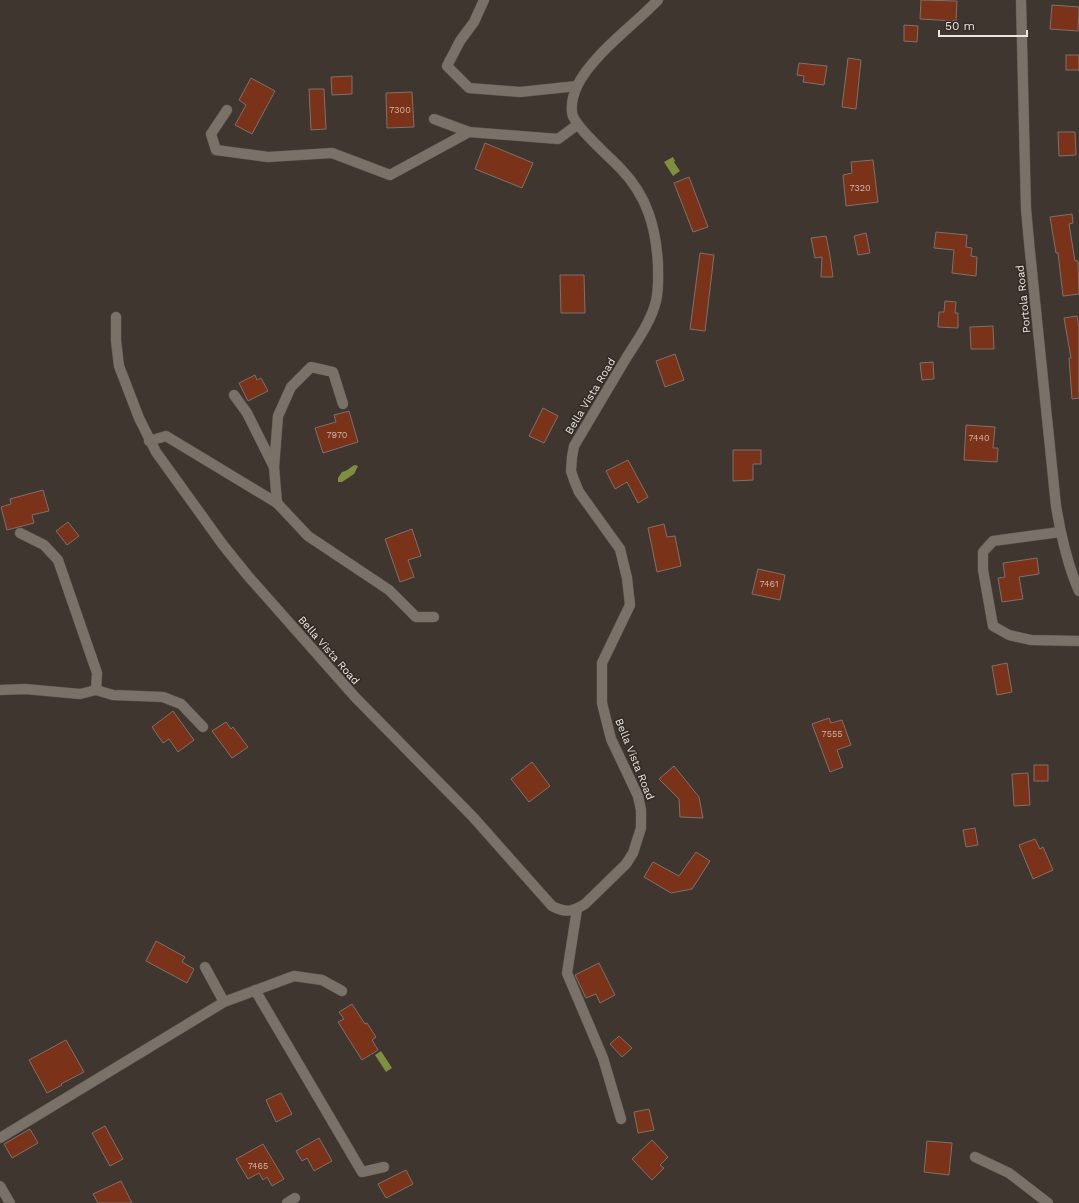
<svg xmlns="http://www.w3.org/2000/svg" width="1079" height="1203" font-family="'Work Sans',sans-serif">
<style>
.water{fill:#7e8f3f}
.building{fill:#7a3318;stroke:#7d716d}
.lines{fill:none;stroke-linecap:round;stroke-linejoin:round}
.minor-casing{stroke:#58524b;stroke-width:11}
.minor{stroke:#7a7169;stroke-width:10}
.labels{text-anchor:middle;stroke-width:3.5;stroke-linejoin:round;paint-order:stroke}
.number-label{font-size:9px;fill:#ceb8ae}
.street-label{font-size:11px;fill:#eae5e0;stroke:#342c25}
</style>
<rect width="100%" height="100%" fill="#3e362f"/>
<g class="water">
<path d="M673,157L675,161L674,162L680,171L673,176L664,162Z"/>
<path d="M355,465L358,466L354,474L342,482H338V478L342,472C348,471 350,467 355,465Z"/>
<path d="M381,1051L392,1068L386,1072L375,1055Z"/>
</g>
<g class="building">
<path d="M921,0L957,1L956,21L920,19Z"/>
<path d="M1052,5L1079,7L1078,31L1050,29Z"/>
<path d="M904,25L918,26L917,42L904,41Z"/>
<rect x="1066" y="55" width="13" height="15"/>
<path d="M848,58L861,60L856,109L842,107Z"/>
<path d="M799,63L827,66L824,85L803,82L804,76L797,75Z"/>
<path d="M352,76V94L332,95L331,77Z"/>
<path d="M251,78L275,91L252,134L235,125L246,105L239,100Z"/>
<path d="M309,89H324L326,129L311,130Z"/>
<path d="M412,92L414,127L387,128L386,93Z"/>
<path d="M1058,132H1075L1076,155L1059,156Z"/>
<path d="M485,143L533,163L522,188L475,169Z"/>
<path d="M873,160L878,202L846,206L843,175L852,173L851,162Z"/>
<path d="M689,177L708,227L693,232L674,183Z"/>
<path d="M1072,214L1073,223L1069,224L1075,261H1078L1079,294L1063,296L1058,253H1056L1050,217Z"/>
<path d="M936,232L967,235L966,247L972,248L971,256L977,257L976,276L952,273L954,250L934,248Z"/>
<path d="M866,233L870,253L858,255L854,236Z"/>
<path d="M826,236L830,256L833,277H821L822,257L815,258L811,238Z"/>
<path d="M700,253L714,255L705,331L690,329Z"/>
<path d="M560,275H584L585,313H561Z"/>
<path d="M945,301L956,302L955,313H958V328L938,327L939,312H944Z"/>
<path d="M1077,316L1079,328V398L1072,399L1069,358H1071L1064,318Z"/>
<path d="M993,326L994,349H971L970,327Z"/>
<path d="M675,354L684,380L665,387L656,361Z"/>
<path d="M933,362L934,379L922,380L920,363Z"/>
<path d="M255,375L257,380L261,378L268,391L248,401L239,383Z"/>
<path d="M543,408L558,416L544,443L529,436Z"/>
<path d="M349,411L358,442L323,453L315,428L336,422L334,415Z"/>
<path d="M966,425L995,427L993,448H998L997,462L964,460Z"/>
<path d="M733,450H761V464H753V480L733,481Z"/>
<path d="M628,460L648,497L638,503L627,482L615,489L606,471Z"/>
<path d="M43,490L49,511L32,515L34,523L7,530L1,507L11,504L10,499Z"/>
<path d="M68,522L79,536L67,545L56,531Z"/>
<path d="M664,524L667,537L675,536L681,566L657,572L648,528Z"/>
<path d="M412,529L421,556L408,560L414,577L400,582L385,539Z"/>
<path d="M1037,558L1039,574L1019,577L1023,599L1002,602L998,578L1005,577L1003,563Z"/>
<path d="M758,569L785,575L780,600L752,594Z"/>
<path d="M1007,663L1012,692L997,695L992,666Z"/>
<path d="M173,711L194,740L178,752L169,739L163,743L152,727Z"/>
<path d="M829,718L831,723L842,720L851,745L837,750L843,767L830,772L812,724Z"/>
<path d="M226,722L231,729L233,727L248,747L232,758L212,731Z"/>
<path d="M532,762L550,786L529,802L511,779Z"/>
<rect x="1034" y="765" width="14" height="16"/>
<path d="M674,766L699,797L703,818L680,817L679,799L659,779Z"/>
<path d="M1028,773L1030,805L1014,806L1012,774Z"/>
<path d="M975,828L978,845L966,847L963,830Z"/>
<path d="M1035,839L1040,849L1043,847L1053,870L1033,879L1019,845Z"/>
<path d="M696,852L710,861L692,889L671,893L644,877L653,862L679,876Z"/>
<path d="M156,941L185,957L182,962L194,969L187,983L146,961Z"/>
<path d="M599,963L615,995L600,1003L596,994L586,998L575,975Z"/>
<path d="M352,1004L365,1024L367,1023L376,1037L372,1040L378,1050L362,1060L338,1022L344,1019L339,1012Z"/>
<path d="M619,1036L632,1048L622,1057L610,1044Z"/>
<path d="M66,1040L84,1072L61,1084L62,1085L47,1093L29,1060Z"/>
<path d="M281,1093L292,1114L276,1122L266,1100Z"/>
<path d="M649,1109L654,1130L638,1133L634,1112Z"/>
<path d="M105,1126L123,1159L110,1166L92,1133Z"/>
<path d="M30,1129L38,1143L12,1158L4,1144Z"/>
<path d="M319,1138L332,1161L314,1171L307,1158L302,1161L296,1151Z"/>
<path d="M652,1140L668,1157L660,1165L664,1168L652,1180L632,1159Z"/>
<path d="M927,1141L952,1143L949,1175L924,1172Z"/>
<path d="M263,1144L284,1179L272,1186L267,1177L263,1180L259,1173L248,1179L236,1159Z"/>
<path d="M406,1170L413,1184L386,1198L378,1184Z"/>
<path d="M121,1181L132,1203H98L93,1194Z"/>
</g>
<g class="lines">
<g class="minor-casing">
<g id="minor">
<path d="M484,0L474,22L460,41L447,66L469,88L520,92L577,86"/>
<path d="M1021,0L1026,209L1029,242L1056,506C1061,536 1067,564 1079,591"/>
<path d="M227,110L211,134L216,150L268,157L332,153L390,175L469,132"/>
<path d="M434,119L469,132L558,139L577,125"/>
<path d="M116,317V341L119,366L139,418L156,452L223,545L248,576L355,697L473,817L552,906C565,913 572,912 585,904L626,864L633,853L641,828V810L638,796L611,739L602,703V663L630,605L627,578L620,549L579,492L574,480L571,471L572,457L574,446C591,417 608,389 625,360C636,342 651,322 656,301C659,289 658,277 658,265C656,227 647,196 621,169C611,158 572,125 572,112C571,104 574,93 577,86C593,54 633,26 658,0"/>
<path d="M234,395L247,413L274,467L277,503"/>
<path d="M149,441L166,436L277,503L308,536L389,590L416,617H434"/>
<path d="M274,467L278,416L291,387L311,367L333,372L343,404"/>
<path d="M1060,532L993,541L983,552V570L993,626L1009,635L1031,640L1079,641"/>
<path d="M20,533L44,545L58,560L97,673L96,690"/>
<path d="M0,690L25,689L80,694L96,690L113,695L163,697L181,704L203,727"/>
<path d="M577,909L567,973L603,1058L621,1119"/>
<path d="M205,967L224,1002"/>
<path d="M255,990L362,1172L384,1167"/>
<path d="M0,1138L224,1002L294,976L322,980L342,991"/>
<path d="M975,1157L1009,1173L1048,1203"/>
<path d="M0,1186L10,1203"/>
<path d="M287,1203L295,1198"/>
</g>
</g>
<use href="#minor" class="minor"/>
</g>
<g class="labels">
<g class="number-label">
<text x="400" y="113">7300</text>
<text x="860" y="191">7320</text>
<text x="337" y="438">7970</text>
<text x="979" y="441">7440</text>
<text x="769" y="587">7461</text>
<text x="832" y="737">7555</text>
<text x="258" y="1169">7465</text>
</g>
<g class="street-label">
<text transform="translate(1023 299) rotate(-96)" y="4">Portola Road</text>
<text transform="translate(590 396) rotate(-59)" y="4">Bella Vista Road</text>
<text transform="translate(329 650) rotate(49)" y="4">Bella Vista Road</text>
<text transform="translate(635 759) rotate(68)" y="4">Bella Vista Road</text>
</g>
</g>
<path d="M939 30v6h88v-6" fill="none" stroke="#eae5e0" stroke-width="2"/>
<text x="945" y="30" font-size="12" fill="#eae5e0" stroke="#342c25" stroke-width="3" paint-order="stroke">50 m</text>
</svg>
